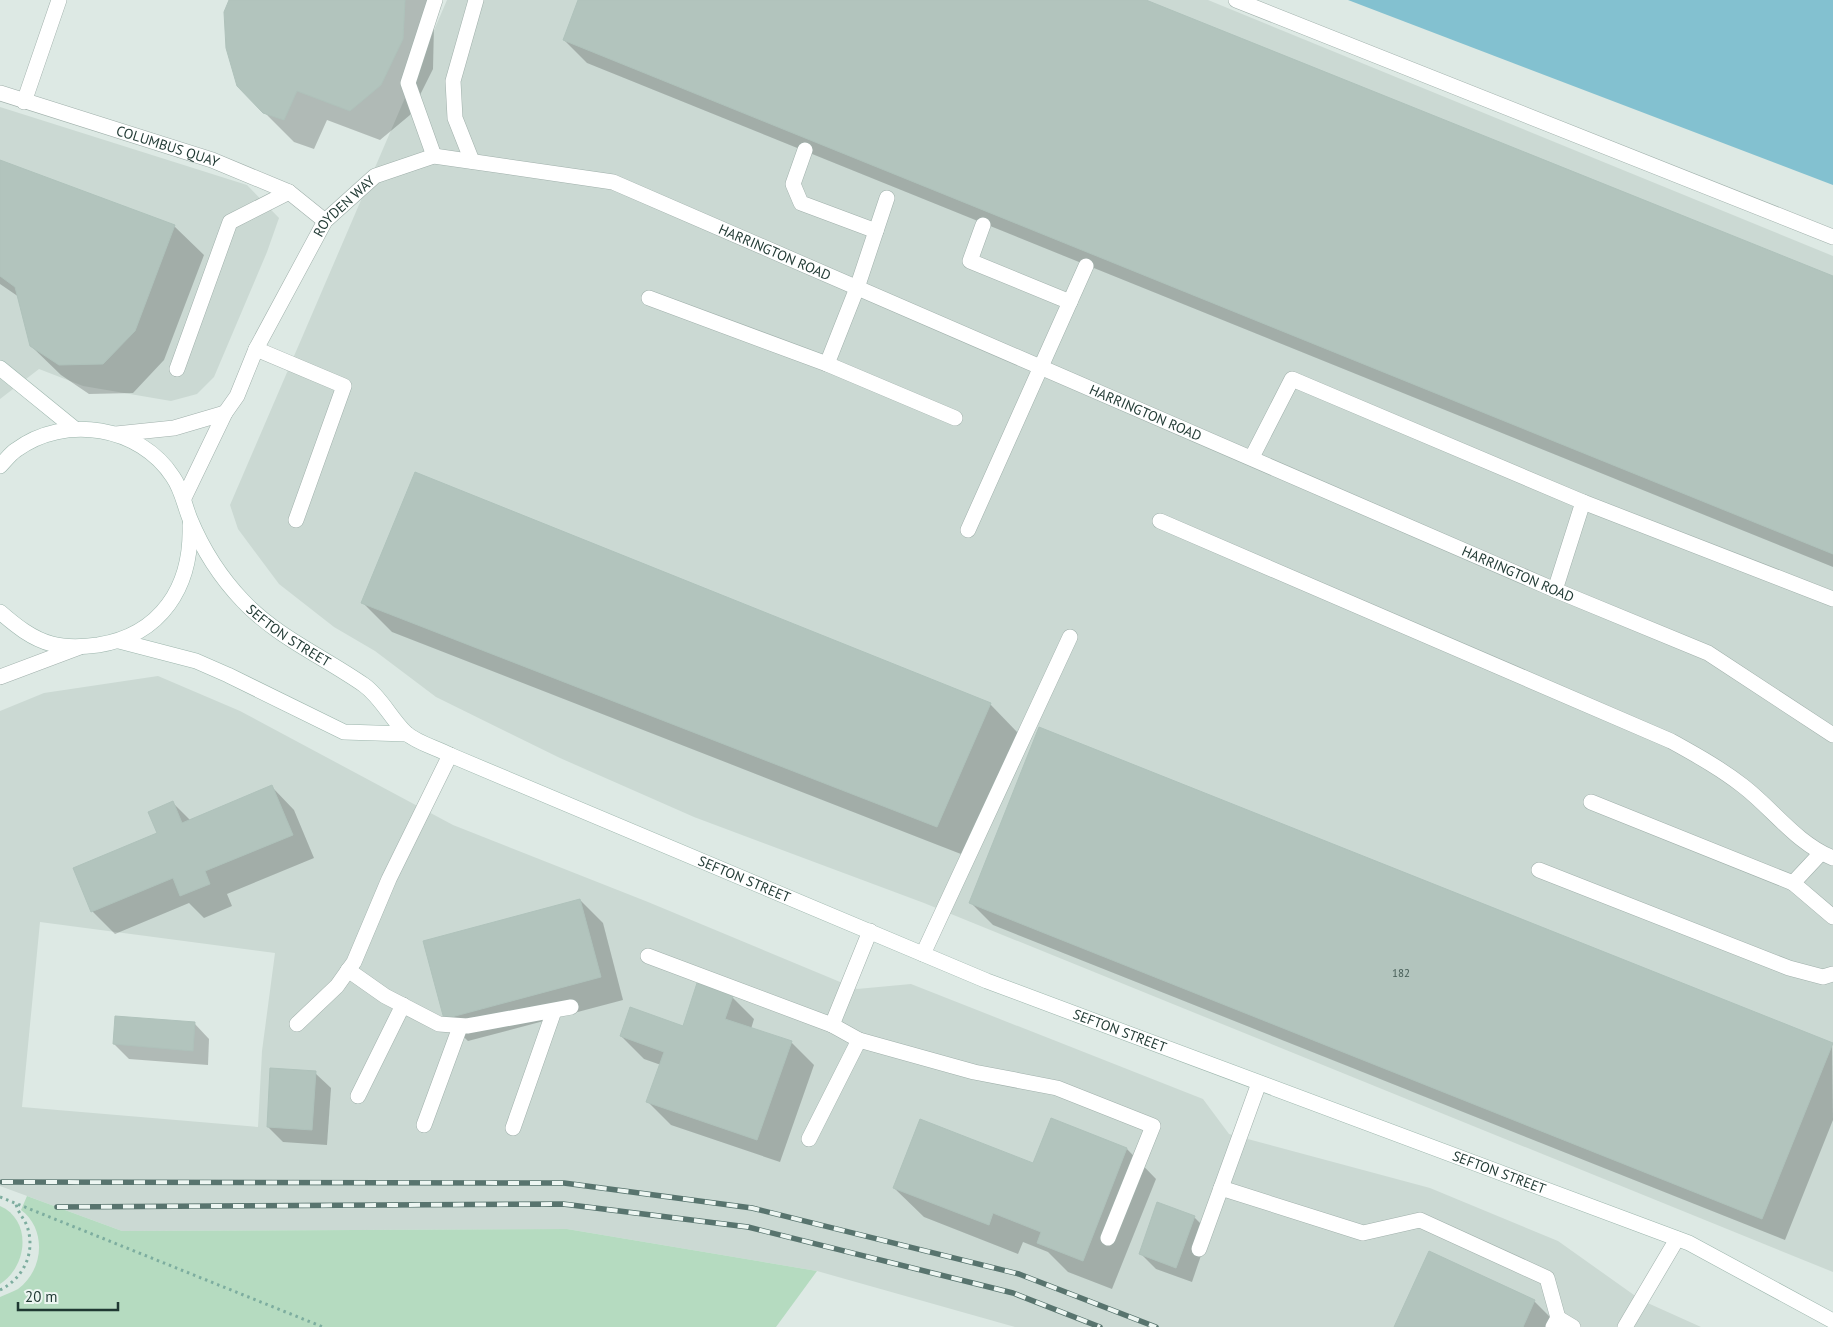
<svg xmlns="http://www.w3.org/2000/svg" width="1833" height="1327" font-family="'PT Sans',sans-serif">
<style>
.built{fill:#cbd9d3;fill-rule:evenodd}
.green{fill:#b5dbc0}
.water{fill:#83c1d0}
.shadow{fill:#0003}
.building{fill:#b2c4bd;stroke:#afc2bb}
.lines{fill:none;stroke-linecap:round;stroke-linejoin:round}
.lane-casing{stroke:#a0b0ab;stroke-width:16}
.street-casing{stroke:#a0b0ab;stroke-width:16}
.secondary-casing{stroke:#9cb5ac;stroke-width:16}
.path{stroke:#7dad9f;stroke-width:3;stroke-dasharray:2.5 4;stroke-linecap:butt}
.lane{stroke:#fff;stroke-width:15}
.street{stroke:#fff;stroke-width:15}
.secondary{stroke:#fff;stroke-width:15}
.rail-casing{stroke:#58746e;stroke-width:5.5}
.rail{stroke:#edf6f2;stroke-width:4;stroke-dasharray:11;stroke-linecap:butt}
.labels{text-anchor:middle;stroke-width:4.5;stroke-linejoin:round;paint-order:stroke}
.number-label{font-size:11px;fill:#445b55}
.street-label{font-size:14px;fill:#1f3832;stroke:#edf6f2}
</style>
<rect width="100%" height="100%" fill="#dde9e4"/>
<g class="built">
<path d="M447,0H1208L1833,256V1272L924,903L694,817L560,758L436,697L375,651L334,627L279,584L238,529L230,505Z"/>
<path d="M0,107L247,185L279,218L267,252L214,377L197,394L171,401L83,386L39,369L0,399Z"/>
<path d="M158,676L240,711L453,825L648,902L857,989L911,984L1203,1099L1229,1134L1430,1188L1558,1241L1641,1300L1701,1327H1015L817,1271L567,1229L122,1231L0,1186V711L44,693ZM40,922L275,953L262,1051L258,1127L22,1107Z"/>
</g>
<g class="green">
<path d="M27,1196L122,1231L567,1229L817,1271L776,1327H0V1297C6,1294 13,1292 18,1289C44,1270 47,1229 21,1210Z"/>
<path d="M0,1206C32,1220 28,1266 0,1284Z"/>
</g>
<path class="water" d="M1348,0H1833V185Z"/>
<g class="shadow">
<path d="M230,0H427L434,25L433,69L410,115L380,140L327,120L314,149L294,142L264,112Z"/>
<path d="M580,0H1142L1833,277V567L587,63L564,40Z"/>
<path d="M0,161L174,226L204,255L164,360L133,393L89,394L61,375L31,346L19,297L0,284Z"/>
<path d="M362,602L990,704L1019,734L966,856L392,632Z"/>
<path d="M272,787L294,810L314,858L227,894L232,906L204,918L189,903L115,934L92,911L158,834L173,803L190,820Z"/>
<path d="M580,900L603,923L623,1000L468,1041L445,1019Z"/>
<path d="M970,902L1832,1044L1833,1120L1785,1240L993,925Z"/>
<path d="M732,997L754,1019L751,1029L791,1042L814,1065L780,1162L671,1125L648,1102L661,1065L644,1059L621,1036L684,1027Z"/>
<path d="M194,1023L209,1039L208,1065L129,1059L114,1044Z"/>
<path d="M315,1073L331,1088L327,1145L283,1142L268,1127Z"/>
<path d="M1052,1120L1127,1149L1156,1179L1112,1289L1068,1272L1048,1252L1023,1242L1018,1254L924,1217L894,1188L1034,1165Z"/>
<path d="M1194,1217L1209,1232L1192,1282L1156,1269L1141,1254Z"/>
<path d="M1534,1301L1560,1327H1395Z"/>
</g>
<g class="building">
<path d="M229,0H405L403,39L381,85L350,111L297,91L284,120L263,113L237,86L226,48L224,12Z"/>
<path d="M578,0H1146L1833,276V554L563,40Z"/>
<path d="M0,160L175,225L135,331L103,364L59,365L30,346L15,287L0,276Z"/>
<path d="M415,472L991,703L937,827L361,603Z"/>
<path d="M1039,727L1833,1043L1762,1219L969,903Z"/>
<path d="M272,785L293,835L205,871L210,884L180,896L173,878L91,912L73,868L157,833L148,812L173,801L182,823Z"/>
<path d="M580,899L601,977L444,1019L423,941Z"/>
<path d="M697,983L733,996L725,1019L792,1041L757,1140L646,1102L664,1052L620,1036L630,1007L683,1026Z"/>
<path d="M115,1016L195,1022L193,1051L113,1044Z"/>
<path d="M270,1068L316,1071L312,1130L267,1127Z"/>
<path d="M1051,1118L1127,1148L1083,1261L1037,1243L1041,1232L993,1213L989,1225L893,1188L920,1119L1033,1163Z"/>
<path d="M1157,1202L1195,1216L1176,1268L1139,1254Z"/>
<path d="M1429,1251L1535,1300L1523,1327H1394Z"/>
</g>
<g class="lines">
<g class="lane-casing">
<g id="lane">
<path d="M1236,0L1833,237"/>
<path d="M24,102L59,0"/>
<path d="M805,150L793,184L801,203L876,231"/>
<path d="M472,161L455,118L453,81L476,0"/>
<path d="M887,198L857,288L827,364L955,418"/>
<path d="M983,225L970,261L1070,302"/>
<path d="M649,298L827,364"/>
<path d="M256,349L344,386L296,520"/>
<path d="M177,369L230,222L289,192"/>
<path d="M1252,457L1292,379L1583,502L1555,590"/>
<path d="M1583,502L1833,599"/>
<path d="M1160,521L1671,741C1696,755 1720,768 1743,786C1773,809 1796,843 1833,858"/>
<path d="M968,530L1086,266"/>
<path d="M1591,802L1793,883L1821,853"/>
<path d="M1539,870L1789,968L1823,977L1833,974"/>
<path d="M1793,883L1833,917"/>
<path d="M923,954L1070,637"/>
<path d="M648,956L832,1025L870,931"/>
<path d="M348,970L385,996L439,1024L467,1026L571,1007"/>
<path d="M297,1024L337,986L354,962L389,879L450,755"/>
<path d="M859,1040L974,1072L1057,1088L1153,1126L1108,1238"/>
<path d="M358,1096L403,1005"/>
<path d="M424,1125L460,1027"/>
<path d="M513,1128L554,1011"/>
<path d="M809,1139L859,1040L832,1025"/>
<path d="M1221,1188L1363,1233L1420,1220L1547,1278L1558,1318L1553,1327"/>
<path d="M1199,1249L1259,1083"/>
<path d="M1558,1318L1573,1327"/>
<path d="M1625,1327L1677,1239"/>
</g>
</g>
<g class="street-casing">
<g id="street">
<path id="s1" d="M0,93L212,160L289,192L325,221"/>
<path d="M434,156L408,83L435,0"/>
<path d="M116,434L174,428L225,413"/>
<path id="s2" d="M184,498L225,413L237,396L256,349L325,221L375,176L434,156L613,182L1555,590L1708,653L1833,735"/>
<path d="M0,677L80,647"/>
</g>
</g>
<g class="secondary-casing">
<g id="secondary">
<path d="M0,368L75,429"/>
<path id="s3" d="M0,466C5,461 10,454 16,450C65,414 140,426 173,477C182,490 184,504 190,519C202,548 221,578 243,601C277,637 324,657 364,685C381,697 391,719 406,733C417,743 437,748 450,755L987,981L1689,1243L1833,1321"/>
<path d="M0,612C15,625 32,639 52,644C67,648 83,647 98,645C161,635 192,587 190,525"/>
<path d="M119,641L196,661L228,675L344,732L407,734"/>
</g>
</g>
<g class="path">
<path d="M0,1197L323,1327"/>
<path d="M0,1290C24,1278 36,1252 27,1226C24,1218 18,1213 16,1204"/>
</g>
<use href="#lane" class="lane"/>
<use href="#street" class="street"/>
<use href="#secondary" class="secondary"/>
<g class="rail-casing">
<g id="rail">
<path d="M2,1182L564,1183L752,1208L1019,1274L1156,1327"/>
<path d="M57,1207L563,1204L748,1227L1013,1293L1100,1327"/>
</g>
</g>
<use href="#rail" class="rail"/>
</g>
<g class="labels">
<g class="number-label">
<text x="1401" y="977">182</text>
</g>
<g class="street-label">
<text dy="5" stroke="none"><textPath href="#s1" startOffset="176">COLUMBUS QUAY</textPath></text>
<text dy="5" stroke="none"><textPath href="#s2" startOffset="335">ROYDEN WAY</textPath></text>
<text dy="5" stroke="none"><textPath href="#s2" startOffset="798">HARRINGTON ROAD</textPath></text>
<text dy="5" stroke="none"><textPath href="#s2" startOffset="1202">HARRINGTON ROAD</textPath></text>
<text dy="5" stroke="none"><textPath href="#s2" startOffset="1608">HARRINGTON ROAD</textPath></text>
<text dy="5" stroke="none"><textPath href="#s3" startOffset="401">SEFTON STREET</textPath></text>
<text dy="5" stroke="none"><textPath href="#s3" startOffset="924">SEFTON STREET</textPath></text>
<text dy="5" stroke="none"><textPath href="#s3" startOffset="1329">SEFTON STREET</textPath></text>
<text dy="5" stroke="none"><textPath href="#s3" startOffset="1734">SEFTON STREET</textPath></text>
</g>
</g>
<path d="M18 1302v8h100v-8" fill="none" stroke="#1f3832" stroke-width="2.5"/>
<text x="25" y="1302" font-size="15" fill="#1f3832" stroke="#edf6f2" stroke-width="4" paint-order="stroke">20 m</text>
</svg>
